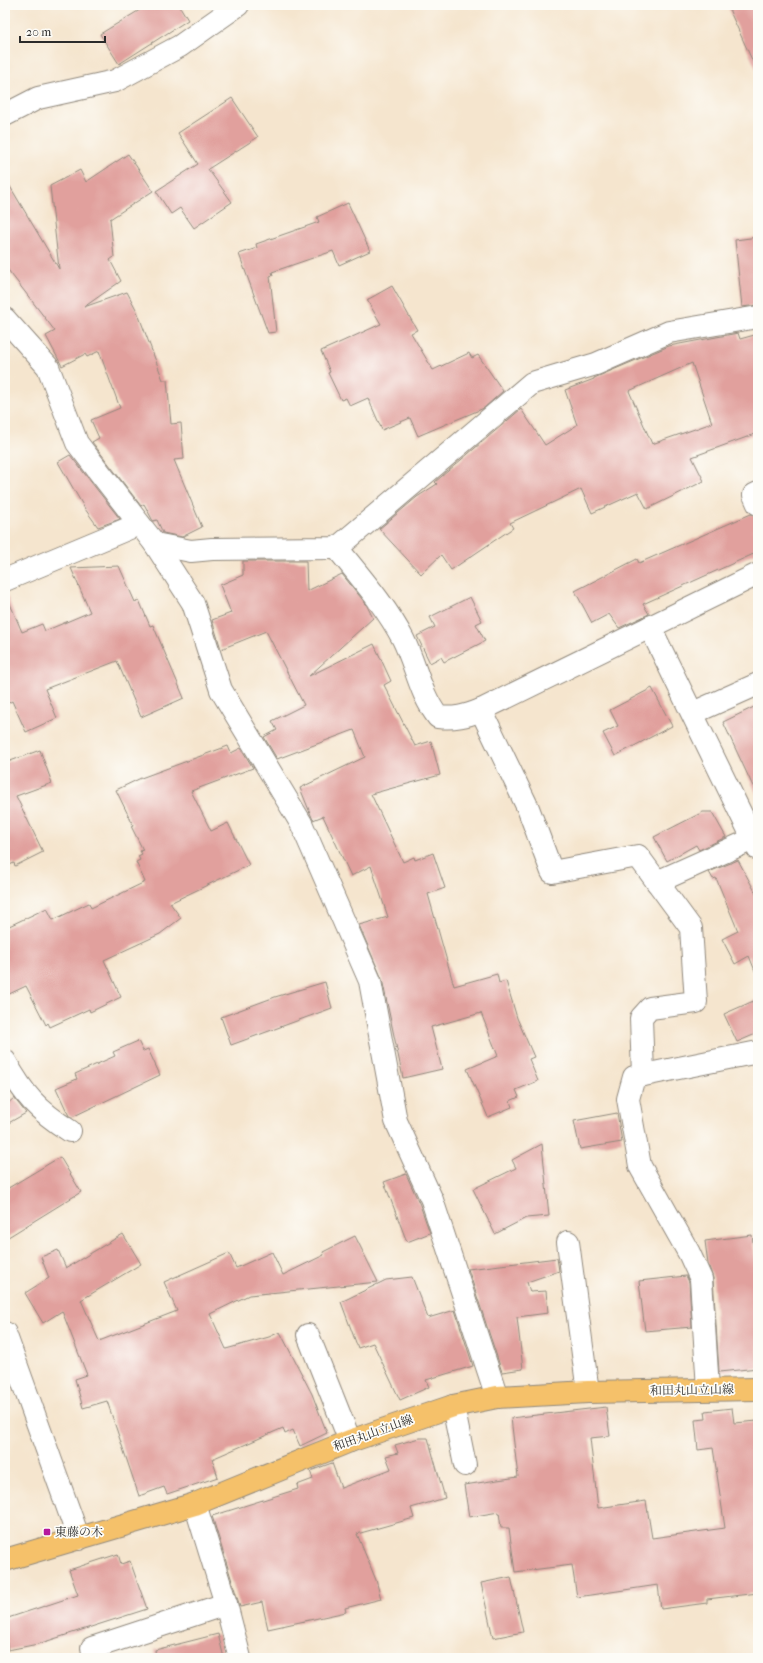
<svg xmlns="http://www.w3.org/2000/svg" width="763" height="1663" font-family="'IM FELL French Canon','Noto Serif JP',serif">
<style>
.building{fill:#e1a09d;fill-rule:evenodd}
.lines{fill:none;stroke-linecap:round;stroke-linejoin:round}
.minor-casing{stroke:#90887c;stroke-width:24}
.major-casing{stroke:#90887c;stroke-width:24}
.minor{stroke:#fff;stroke-width:22}
.major{stroke:#f5c16b;stroke-width:22}
.poi-dot{fill:#b5179e;stroke:#fdfcf7;stroke-width:1.5}
.labels{text-anchor:middle;stroke-width:3.5;stroke-linejoin:round;paint-order:stroke}
.street-label{font-size:12px;fill:#2b2b2b;stroke:#fdfcf7}
.poi-label{font-size:12px;fill:#2b2b2b;stroke:#fdfcf7;text-anchor:start}
</style>
<rect width="100%" height="100%" fill="#fdfcf7"/>
<filter id="ink" filterUnits="userSpaceOnUse"><feTurbulence type="fractalNoise" baseFrequency=".025" numOctaves="2"/><feDisplacementMap in="SourceGraphic" scale="8" xChannelSelector="R" yChannelSelector="G"/><feConvolveMatrix kernelMatrix="1 2 1 2 8 2 1 2 1" color-interpolation-filters="sRGB"/></filter>
<filter id="wash" filterUnits="userSpaceOnUse"><feTurbulence type="fractalNoise" baseFrequency=".012" numOctaves="4" result="noise"/><feDisplacementMap in="SourceGraphic" scale="16" xChannelSelector="R" yChannelSelector="G"/><feGaussianBlur stdDeviation="0.9" result="paint"/><feColorMatrix in="noise" values="0 0 0 0 0 0 0 0 0 0 0 0 0 0 0 0 0 1.4 0 .05"/><feComposite in="paint" operator="in"/></filter>
<g filter="url(#wash)">
<rect width="100%" height="100%" fill="#f5e5ce"/>
<g id="blocks">
<g class="building">
<path d="M148,5H179L188,20L119,64L100,34Z"/>
<path d="M727,5H758V73Z"/>
<path d="M232,98L258,137L208,169L232,202L194,228L180,208L171,214L156,191L198,164L178,133Z"/>
<path d="M128,154L153,191L110,219L114,257L110,260L121,281L84,307L127,292L137,311L163,380H167L171,424L181,423L184,459L174,460L202,527L182,537L163,533L157,520L153,521L144,504L141,506L92,442L99,438L91,420L120,408L99,351L87,357L85,354L62,366L46,336L55,331L5,266V178L59,269L50,186L80,170L86,182Z"/>
<path d="M348,203L370,251L339,265L333,251L272,272L273,275L270,276L276,332L268,333L239,254L257,248L256,244L319,222L317,217Z"/>
<path d="M758,237V305L742,307L735,240Z"/>
<path d="M392,286L417,330L411,333L433,370L469,353L472,358L478,355L503,391L484,408L418,436L410,418L382,430L368,398L350,406L346,398L341,400L328,373L330,372L321,351L381,324L367,300Z"/>
<path d="M738,333L740,339L758,334V433L692,457L704,481L647,509L638,492L592,513L581,489L510,523L513,528L451,570L441,555L421,574L379,529L417,497L437,484L435,482L521,409L545,445L577,425L565,390L594,379V378L669,346ZM692,363L712,423L652,444L629,391Z"/>
<path d="M70,455L120,519L98,527L85,509L58,462Z"/>
<path d="M751,514L758,516V552L643,604L649,614L619,628L609,614L592,623L575,591L637,559L639,563Z"/>
<path d="M243,561H306L307,591L342,574L366,604L373,618L309,676L374,644L391,681L384,685L415,746L431,741L440,775L371,794L403,862L414,857L415,860L433,853L445,888L428,894L454,986L497,974L499,983L506,981L517,1018L534,1057L529,1059L538,1081L516,1090L519,1097L510,1101L512,1107L488,1117L467,1069L498,1056L481,1013L431,1027L442,1069L403,1078L382,979L359,925L388,917L371,866L351,876L323,816L313,820L300,788L365,757L354,730L277,759L264,737L277,730L272,721L304,705L266,631L221,649L212,620L231,613L220,585L243,575Z"/>
<path d="M119,566L135,602L139,600L150,626L153,625L184,698L141,717L117,661L45,689L57,718L26,732L12,701L5,705V592L22,632L42,624L45,631L90,612L71,568Z"/>
<path d="M470,597L482,621L476,624L485,641L444,662L441,657L430,663L417,636L435,627L430,617Z"/>
<path d="M652,688L672,726L615,756L603,733L618,726L610,710Z"/>
<path d="M758,705V797L723,722Z"/>
<path d="M228,746L231,753L241,748L253,768L191,791L211,831L228,823L249,865L170,903L181,918L160,934L104,960L121,997L90,1012L89,1009L50,1027L48,1023L46,1025L26,986L5,996V928L47,908L53,920L89,903L91,908L145,882L136,862L140,860L138,856L142,854L140,851L143,850L131,826L133,825L116,790L141,778Z"/>
<path d="M40,750L52,783L16,796L43,852L15,866L14,863L5,867V763Z"/>
<path d="M703,812H712L726,837L699,850L696,845L667,861L654,837Z"/>
<path d="M738,860L758,897V978L749,956L735,964L722,939L738,931L716,878L713,879L709,872Z"/>
<path d="M325,982L332,1008L231,1045L221,1017L275,997Z"/>
<path d="M758,999V1033L737,1042L724,1014Z"/>
<path d="M138,1041L143,1051L148,1049L160,1075L72,1117L69,1116L56,1088L77,1079L75,1074L115,1056L113,1052Z"/>
<path d="M14,1098L26,1113L5,1125V1106Z"/>
<path d="M617,1113L622,1142L580,1149L574,1121Z"/>
<path d="M542,1144L549,1216L526,1218L495,1234L473,1189L516,1168L512,1160Z"/>
<path d="M60,1157L81,1192L5,1239V1190Z"/>
<path d="M406,1174L420,1205L430,1233L407,1242L384,1182Z"/>
<path d="M123,1234L141,1264L81,1300L99,1341L177,1311L164,1282L229,1253L236,1268L272,1252L283,1275L324,1255L323,1252L355,1236L378,1282L249,1295L210,1314L226,1349L269,1337L280,1332L312,1394L327,1433L300,1446L293,1430L285,1434L283,1428L212,1459L218,1477L167,1494L164,1487L139,1496L107,1401L83,1408L75,1379L87,1375L62,1311L43,1323L25,1293L49,1278L41,1257L58,1250L66,1268Z"/>
<path d="M752,1235L758,1279V1368L719,1372L713,1278L708,1264L705,1241Z"/>
<path d="M557,1258L559,1271L527,1282L530,1292L546,1291L548,1313L517,1317L523,1369L502,1372L468,1269Z"/>
<path d="M686,1276L689,1282L692,1327L645,1331L639,1281Z"/>
<path d="M412,1277L428,1318L455,1310L473,1366L426,1380L429,1387L400,1400L373,1343L358,1348L341,1302L386,1280Z"/>
<path d="M606,1407L610,1436L590,1438L598,1508L646,1501L652,1538L725,1528L713,1448L698,1450L695,1420L706,1419L705,1411L732,1408L734,1423L758,1421V1593L707,1599V1603L661,1609L658,1585L577,1597L572,1565L515,1572L509,1528H501L499,1512L469,1517L464,1485L518,1477L511,1418Z"/>
<path d="M419,1438H428L445,1498L411,1508L414,1518L357,1534L376,1580L381,1599L345,1608L346,1612L268,1629L262,1602L240,1607L212,1516L298,1489L297,1485L313,1479L310,1471L332,1463L341,1488L391,1469L386,1456L398,1453L395,1445Z"/>
<path d="M118,1554L121,1564L130,1561L147,1609L38,1644L8,1650L5,1634V1619L78,1595L69,1570Z"/>
<path d="M511,1577L523,1632L493,1638L481,1583Z"/>
<path d="M218,1634L224,1658H156L155,1650Z"/>
</g>
</g>
</g>
<g filter="url(#ink)">
<use href="#blocks" fill-opacity="0" stroke="#90887c" stroke-width="1"/>
<g class="lines">
<g class="minor-casing">
<g id="minor">
<path d="M5,115L38,98L115,81L180,46L238,5"/>
<path d="M5,319L48,367L77,443L155,544L193,603L221,690L301,823L370,981L396,1121L432,1200L497,1397"/>
<path d="M758,493L754,495L758,504"/>
<path d="M155,544L191,551L212,549L337,548L532,383L596,364L669,332L758,317"/>
<path d="M337,548C360,577 386,606 403,639C416,665 420,694 438,717C454,719 466,716 481,710L758,574"/>
<path d="M5,580L139,524"/>
<path d="M650,627L758,849"/>
<path d="M481,710L528,808L552,872L638,856L691,928L696,1002L650,1008L641,1018L643,1075"/>
<path d="M693,713L758,684"/>
<path d="M657,882L753,839"/>
<path d="M5,1061C24,1095 37,1110 70,1131"/>
<path d="M568,1242L588,1392"/>
<path d="M5,1333L79,1539"/>
<path d="M308,1335L350,1441"/>
<path d="M708,1389L701,1279L689,1253L640,1166L628,1099L634,1077L758,1052"/>
<path d="M453,1406L465,1465"/>
<path d="M195,1504L226,1604L240,1658"/>
<path d="M92,1648L226,1604"/>
</g>
</g>
<g class="major-casing">
<path id="major" d="M5,1560L195,1504L350,1441L453,1406L497,1397L588,1392L758,1389"/>
</g>
<use href="#minor" class="minor"/>
<use href="#major" class="major"/>
</g>
</g>
<rect class="poi-dot" x="43" y="1528" width="8" height="8" rx="2"/>
<g class="labels">
<g class="street-label">
<text transform="translate(692 1390) rotate(-1)" y="4">和田丸山立山線</text>
<text transform="translate(373 1433) rotate(-20)" y="4">和田丸山立山線</text>
</g>
<g class="poi-label">
<text x="55" y="1536">東藤の木</text>
</g>
</g>
<rect width="763" height="1663" fill="none" stroke="#fdfcf7" stroke-width="20"/>
<path d="M20 36v6h85v-6" fill="none" stroke="#2b2b2b" stroke-width="2"/>
<text x="26" y="36" font-size="12" fill="#2b2b2b" stroke="#fdfcf7" stroke-width="3" paint-order="stroke">20 m</text>
</svg>
